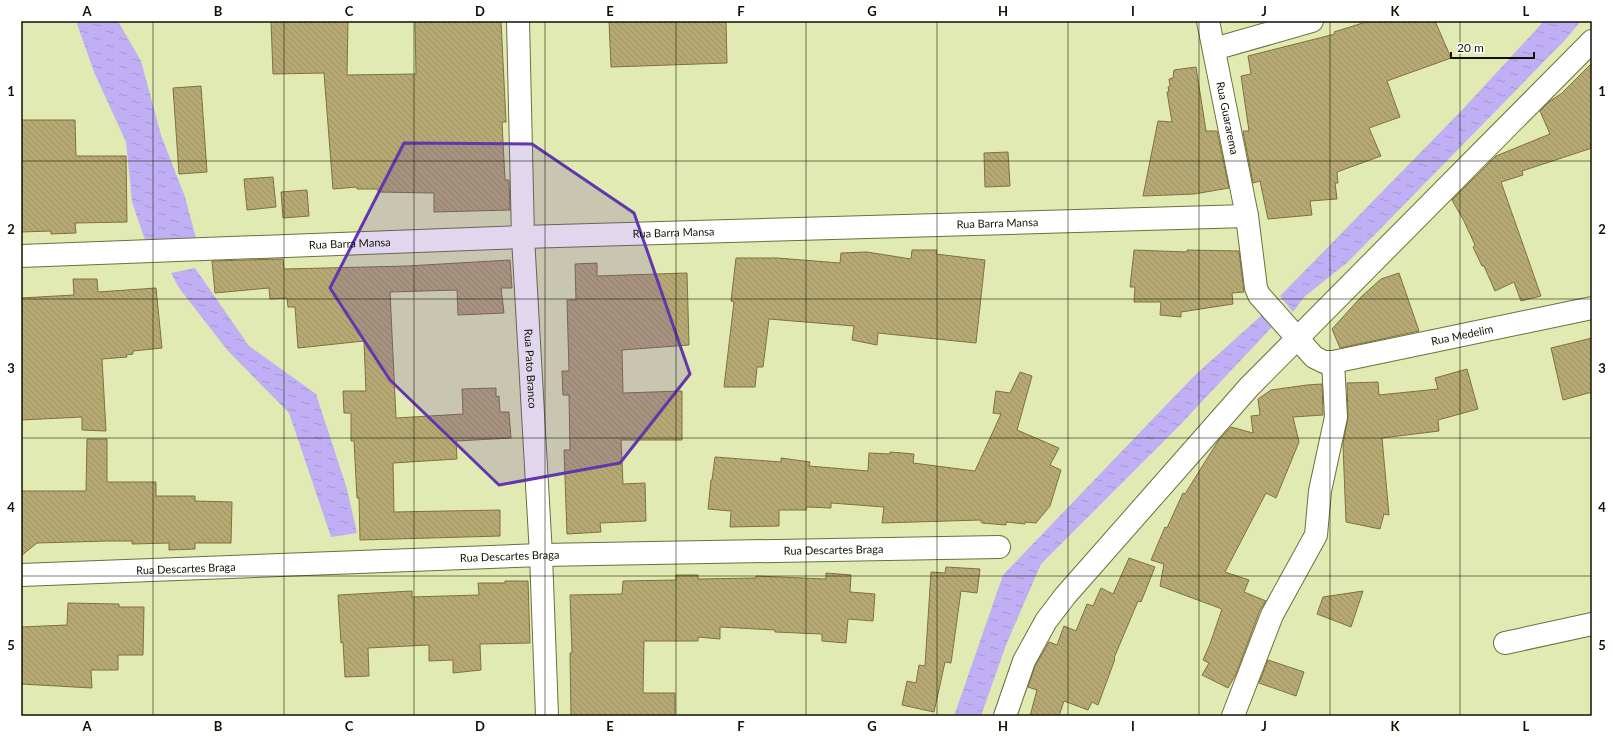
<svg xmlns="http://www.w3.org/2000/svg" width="1613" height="737" font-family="Lato,sans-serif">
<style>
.water{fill:url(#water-ripples)}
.building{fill:url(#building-back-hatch);stroke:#7f713d}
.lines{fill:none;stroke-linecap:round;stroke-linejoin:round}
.street-casing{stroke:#69713d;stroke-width:24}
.street{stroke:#fff;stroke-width:22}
.marked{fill:#6336ae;fill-opacity:0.2;stroke:#6336ae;stroke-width:3;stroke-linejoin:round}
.grid{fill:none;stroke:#101201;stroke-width:1;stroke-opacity:0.55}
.labels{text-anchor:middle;stroke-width:3;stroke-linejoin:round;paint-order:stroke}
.street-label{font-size:11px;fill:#101201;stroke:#fff}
.neatline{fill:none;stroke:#101201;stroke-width:1.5}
.grid-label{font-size:13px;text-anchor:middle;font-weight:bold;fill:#101201}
</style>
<defs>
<pattern id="water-ripples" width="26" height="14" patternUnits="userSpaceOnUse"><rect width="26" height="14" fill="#c0aff4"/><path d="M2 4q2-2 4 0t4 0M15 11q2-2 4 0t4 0" fill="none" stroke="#a496cf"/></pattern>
<pattern id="building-back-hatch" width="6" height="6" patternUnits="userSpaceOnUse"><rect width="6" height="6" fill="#b7a973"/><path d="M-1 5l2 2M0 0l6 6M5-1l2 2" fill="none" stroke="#9c9062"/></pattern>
</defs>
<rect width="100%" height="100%" fill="#e1eab2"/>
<g class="water">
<path d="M76,21H118L141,61L161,135L185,197L196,238L145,240L132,202L126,142L94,72Z"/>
<path d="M1544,21H1581L1565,40L1348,262L1304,297L1293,312L1280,296L1463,109Z"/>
<path d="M195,268L249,346L316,394L347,489L357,533L331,537L289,413L228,351L179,288L171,273Z"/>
<path d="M1263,314L1273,326L1179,426L1041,564L1006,645L981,716H954L1003,575L1195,375Z"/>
</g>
<g class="building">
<path d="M271,21H348L347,75L416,74L415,21H501L506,122H502L505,180H509L510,210L434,212V193L378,192V189H357V187L333,189L324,73L273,74Z"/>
<path d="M609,21H726L727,63L611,67Z"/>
<path d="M1369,21H1435L1451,58L1387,81L1400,117L1369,128L1381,156L1337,172L1338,183H1335L1337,199L1310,201L1312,215L1268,219L1260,181L1253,183L1243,131H1249L1241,76L1251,74L1248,56L1335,34L1334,32Z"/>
<path d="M1592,63V148L1522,171L1523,175L1501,182L1541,296L1521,301L1514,282L1495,291L1484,266H1482L1473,247L1475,245L1464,221L1452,200L1496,156L1550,134L1540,111L1550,101L1561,94Z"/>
<path d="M1196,67L1206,131H1217L1229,188L1194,194L1143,196L1158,121L1172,122L1167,92H1169L1168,87L1170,86L1169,79L1173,78L1174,70Z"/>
<path d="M201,86L207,172L179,174L173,88Z"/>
<path d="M21,120H75L76,156H126L127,222L75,223L76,233L51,234V231L21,232Z"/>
<path d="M1008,152L1010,186L985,187L984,153Z"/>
<path d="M273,177L276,207L247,210L244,179Z"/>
<path d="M307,190L309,216L283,218L281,192Z"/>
<path d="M912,250H937L936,254L985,260L976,343L878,333L877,345L852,340L854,326L769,319L763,367H757L755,387H724L734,302L731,301L736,258H777L840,263L841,253L867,252L911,259Z"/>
<path d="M1134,250L1187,252V250L1239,251L1244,292L1232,293L1233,304L1181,312V317L1160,315L1161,302H1134L1135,287H1130Z"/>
<path d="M283,259L284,269L407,266L510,260L512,288H501L504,313L458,315L457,290L390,292L396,418L463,414L462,389L496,388V397L499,396L500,412H509L511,438L456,441L457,459L393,463L394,512L500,510V536L360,540L359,498H357L354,441H351V413H344L343,391H366L364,341L298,348L295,307H288L287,298L270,299L269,288L215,293L212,261Z"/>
<path d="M597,263V276L687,273L689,345L622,350L623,393L682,391V440H621L623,484L645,483L646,521L600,523L601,532L567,534L564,450H570L569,395H563L562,371H569L567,300H576L575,264Z"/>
<path d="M1399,273L1419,331L1340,348L1332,329L1361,297L1381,279Z"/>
<path d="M73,279H97L98,292L156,288L162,348L133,351V354L126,355L127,357L102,359L106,431L82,430V417L21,420V298L74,295Z"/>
<path d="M1592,338V392L1563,400L1551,348Z"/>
<path d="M1467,369L1478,409L1438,420L1439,431L1382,438L1389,515L1384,514L1380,529L1346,522L1343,444L1348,417L1347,383L1378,382L1379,395L1438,389L1435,378Z"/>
<path d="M1020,372L1032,376L1017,430L1059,448L1050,465L1061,470L1050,506L1036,523L1025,522V524L1006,522V525L982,523L980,520L882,523L884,507L831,503V508L807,507L806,510H779V526L730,527L731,511L708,509L711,480H712L715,457L781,462V458L810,462L809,466L868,471L869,453L890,454V452L914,454L913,463L975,471L1001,414L993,413L996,391L1010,393Z"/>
<path d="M1322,384L1323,415L1293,417L1299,442L1276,498L1266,493L1225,572L1249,580L1244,592L1266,601L1260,610L1236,674L1228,688L1202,675L1209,663L1203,660L1210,644L1222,609L1160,586L1164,564L1151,560L1165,527L1167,528L1183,493L1185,494L1218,441L1231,427L1253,433L1251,416L1260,415L1258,399L1271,390L1307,385Z"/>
<path d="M87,439H107V482H156V496H195V501L232,502L231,543H195V549L169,550V543L132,544V541H107L37,543L21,556V491H86Z"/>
<path d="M1129,558L1155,567L1141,602L1138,601L1114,658L1115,659L1098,705L1092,702L1088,710L1064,701L1059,716H1030L1037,690L1028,687L1035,666L1049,642L1057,645L1064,626L1076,631L1087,604L1093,606L1101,588L1113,594Z"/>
<path d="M946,567L980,569L977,593L961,591L951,663L945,662L934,712L902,705L907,681L916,683L919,665L925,666L931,572L945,573Z"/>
<path d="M826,573L851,575L850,592L875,594L873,621L848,619L846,643L822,641V634L775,632V630L720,627V639L698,637V641H644L643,693H675V716H571L570,653H572L570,595L622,594L623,581L676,580V575H698V579L756,578V576L826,579Z"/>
<path d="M505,581H528L530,643L480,644L481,670L453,673V660L429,661V645L368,648L369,676L345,677L343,642L341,643L338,595L412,591V597L479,595L478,583H505Z"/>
<path d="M1363,591L1351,627L1317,614L1323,597Z"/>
<path d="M68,603L119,604V607H144L143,655H118V670H91L92,688L21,684V627L67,625Z"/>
<path d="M1268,660L1304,672L1296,696L1259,683Z"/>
</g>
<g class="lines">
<g class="street-casing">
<g id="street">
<path id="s1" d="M518,21L523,237L541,555L547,716"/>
<path id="s2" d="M1208,21L1247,216L1256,288L1259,295L1314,357L1324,362H1333L1592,308"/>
<path d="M1214,49L1312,21"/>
<path id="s3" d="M21,256L523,237L1247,216"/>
<path id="s4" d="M21,575L541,555L999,547"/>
<path d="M1505,643L1592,624"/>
<path d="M1005,716L1024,661L1046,621L1065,596L1249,387L1592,41"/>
<path d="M1233,716L1272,615L1316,535L1320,491L1336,417L1333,362"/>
</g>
</g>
<use href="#street" class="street"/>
</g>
<path class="marked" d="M404,143L532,144L634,213L690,374L620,463L499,485L390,380L330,288Z"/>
<path class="grid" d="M153,21V716M284,21V716M414,21V716M545,21V716M676,21V716M806,21V716M937,21V716M1068,21V716M1199,21V716M1330,21V716M1460,21V716M21,161H1592M21,299H1592M21,438H1592M21,576H1592"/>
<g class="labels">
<g class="street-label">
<text dy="4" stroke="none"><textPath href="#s2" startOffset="99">Rua Guararema</textPath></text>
<text dy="4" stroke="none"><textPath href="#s3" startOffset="977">Rua Barra Mansa</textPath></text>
<text dy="4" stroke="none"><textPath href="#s3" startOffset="653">Rua Barra Mansa</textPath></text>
<text dy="4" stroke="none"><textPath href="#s3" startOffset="329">Rua Barra Mansa</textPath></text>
<text dy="4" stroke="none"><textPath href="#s2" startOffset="514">Rua Medelim</textPath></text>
<text dy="4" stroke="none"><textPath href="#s1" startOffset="348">Rua Pato Branco</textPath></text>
<text dy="4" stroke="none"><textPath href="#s4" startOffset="813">Rua Descartes Braga</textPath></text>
<text dy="4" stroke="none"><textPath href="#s4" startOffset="489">Rua Descartes Braga</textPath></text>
<text dy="4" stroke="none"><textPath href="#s4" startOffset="165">Rua Descartes Braga</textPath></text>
</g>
</g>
<rect width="1613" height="737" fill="none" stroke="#ffffff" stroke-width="44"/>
<path d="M1451 52v6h83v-6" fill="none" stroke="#101201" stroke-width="2"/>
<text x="1457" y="52" font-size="12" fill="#101201" stroke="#ffffff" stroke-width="3" paint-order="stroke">20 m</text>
<rect x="22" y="22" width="1569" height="693" class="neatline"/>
<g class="grid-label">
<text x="87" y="16">A</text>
<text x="218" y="16">B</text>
<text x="349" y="16">C</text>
<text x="480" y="16">D</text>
<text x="610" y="16">E</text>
<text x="741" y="16">F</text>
<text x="872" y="16">G</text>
<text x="1003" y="16">H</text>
<text x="1133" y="16">I</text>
<text x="1264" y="16">J</text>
<text x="1395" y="16">K</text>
<text x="1526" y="16">L</text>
<text x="11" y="96">1</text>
<text x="1602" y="96">1</text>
<text x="11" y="234">2</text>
<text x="1602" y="234">2</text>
<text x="11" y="373">3</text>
<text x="1602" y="373">3</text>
<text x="11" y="512">4</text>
<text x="1602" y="512">4</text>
<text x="11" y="650">5</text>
<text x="1602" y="650">5</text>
<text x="87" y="731">A</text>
<text x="218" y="731">B</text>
<text x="349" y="731">C</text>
<text x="480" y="731">D</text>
<text x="610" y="731">E</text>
<text x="741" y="731">F</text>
<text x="872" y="731">G</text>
<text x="1003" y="731">H</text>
<text x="1133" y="731">I</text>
<text x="1264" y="731">J</text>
<text x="1395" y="731">K</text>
<text x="1526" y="731">L</text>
</g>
</svg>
